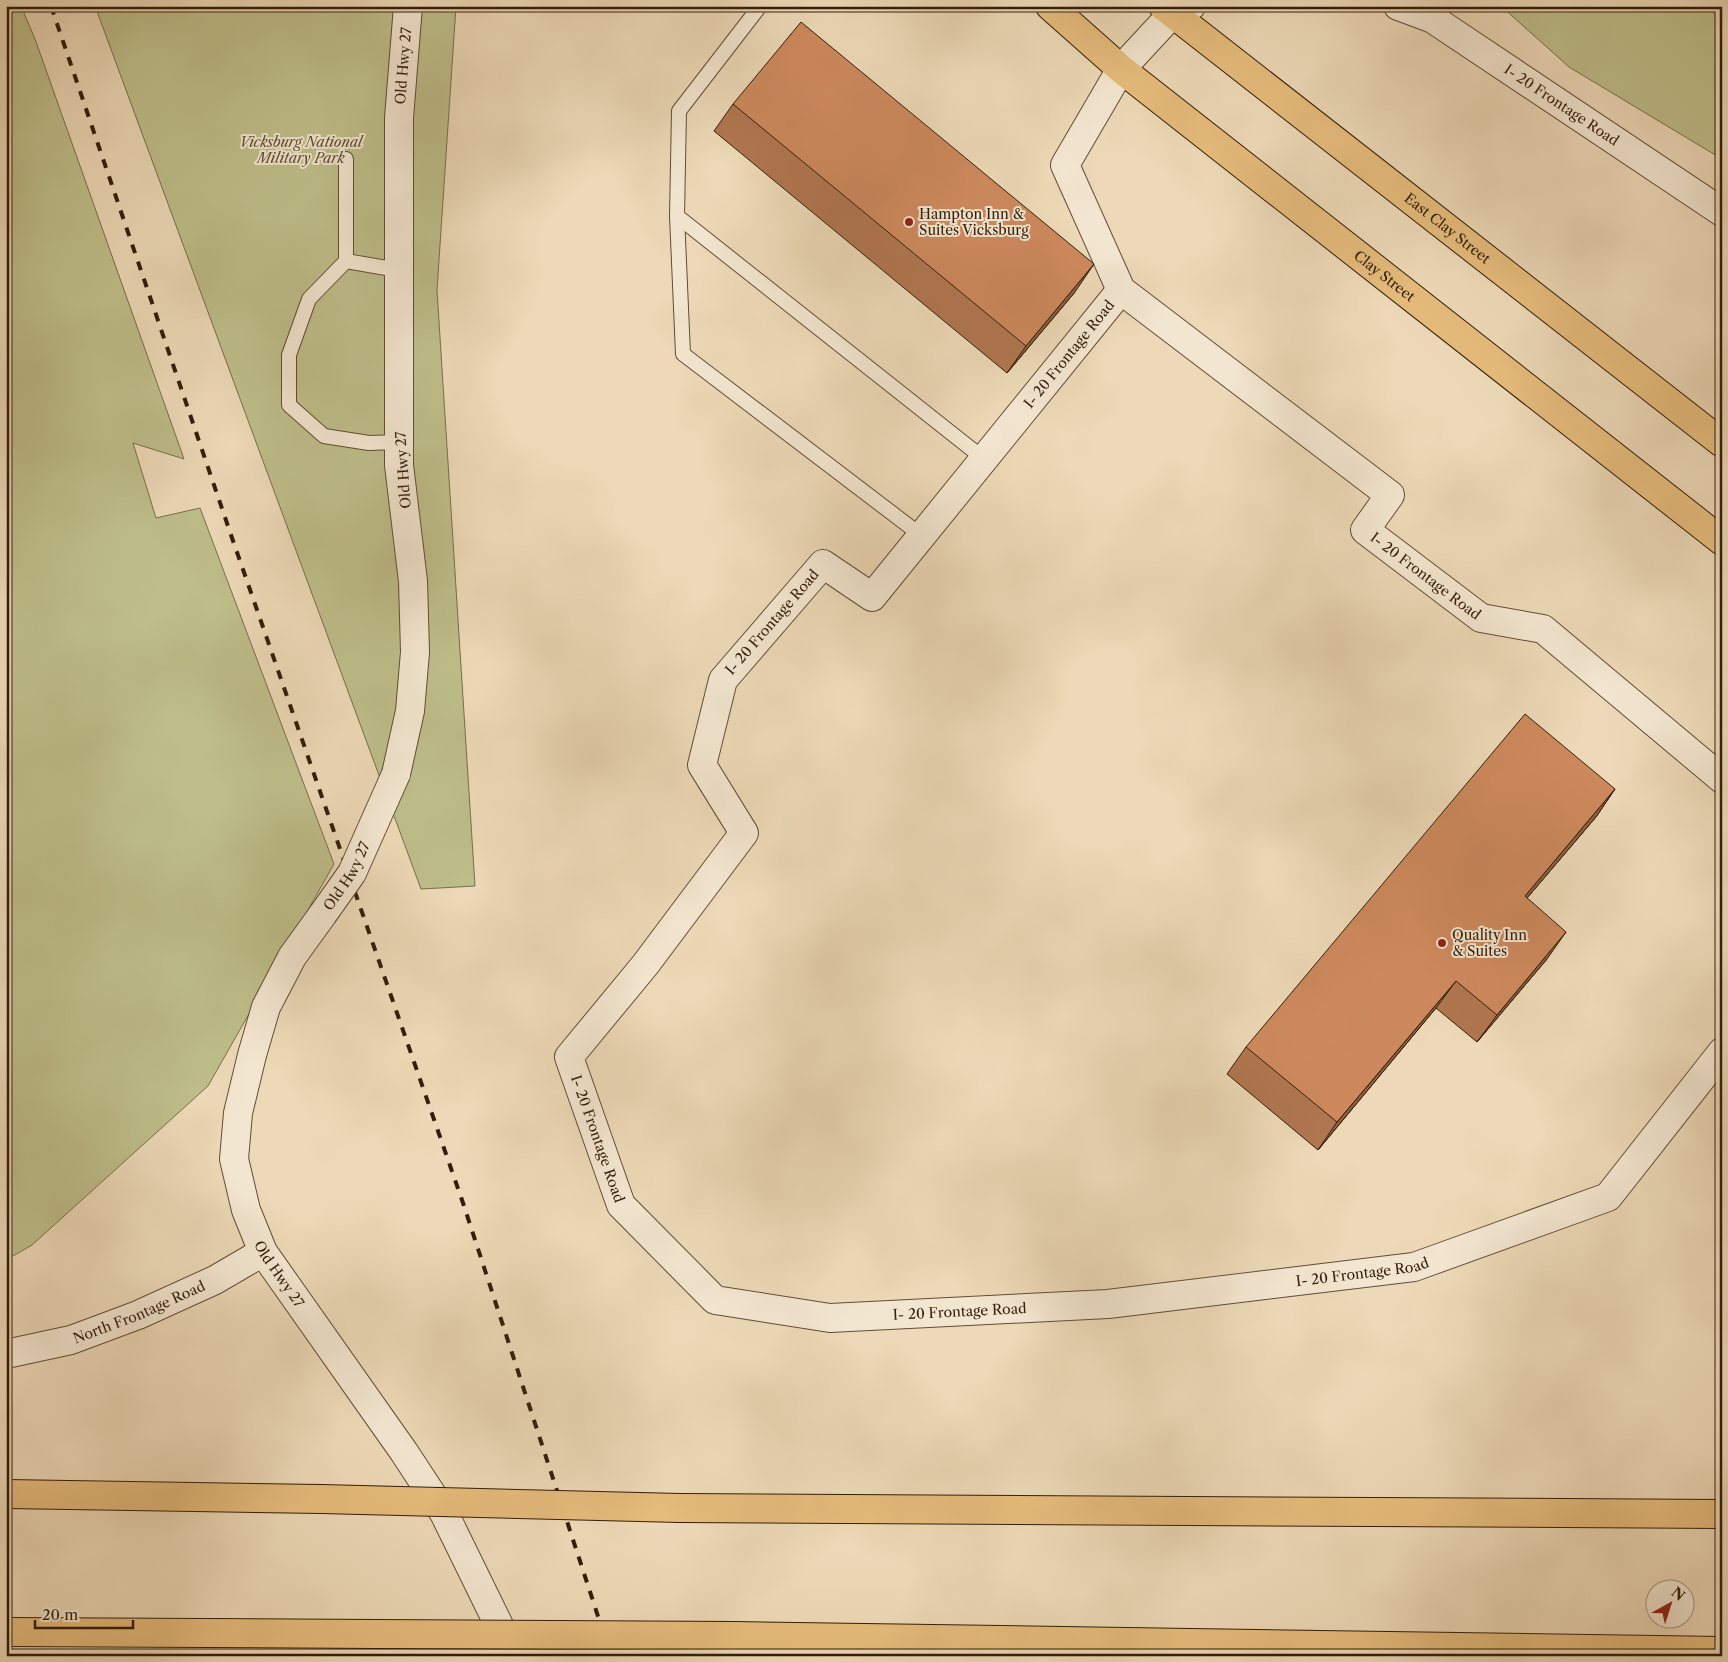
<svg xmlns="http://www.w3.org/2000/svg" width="1728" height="1662" font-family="'Libre Caslon Text',serif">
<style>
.green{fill:#bebe8a;stroke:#786e4a}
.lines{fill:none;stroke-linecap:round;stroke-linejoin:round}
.service-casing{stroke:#624c34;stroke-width:16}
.minor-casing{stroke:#624c34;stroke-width:30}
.tertiary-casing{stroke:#624c34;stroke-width:30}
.primary-casing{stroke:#331d09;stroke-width:30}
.motorway-casing{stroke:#331d09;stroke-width:30}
.service{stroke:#f3e6d0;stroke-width:14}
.minor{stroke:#f3e6d0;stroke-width:28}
.tertiary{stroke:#f3e6d0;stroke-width:28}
.primary{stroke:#e6bc7c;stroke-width:28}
.motorway{stroke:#e6bc7c;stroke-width:28}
.rail{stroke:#331d09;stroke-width:4;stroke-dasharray:9 9;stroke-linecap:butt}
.tertiary-bridge-casing{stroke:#624c34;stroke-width:30;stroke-linecap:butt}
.motorway-bridge-casing{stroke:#331d09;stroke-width:30;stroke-linecap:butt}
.tertiary-bridge{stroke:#f3e6d0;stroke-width:28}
.motorway-bridge{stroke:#e6bc7c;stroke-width:28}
.wall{fill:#b07650;stroke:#331d09}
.shaded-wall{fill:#906041;stroke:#331d09}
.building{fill:#cd895d;stroke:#331d09}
.poi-dot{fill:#8f2418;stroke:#f3e6d0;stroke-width:2}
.labels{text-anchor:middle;stroke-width:4;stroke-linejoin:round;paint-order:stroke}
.street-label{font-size:14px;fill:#331d09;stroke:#f3e6d0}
.park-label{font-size:14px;font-style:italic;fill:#5d4d30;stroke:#f3e6d0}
.poi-label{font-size:14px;fill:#331d09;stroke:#f3e6d0;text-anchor:start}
</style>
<rect width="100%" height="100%" fill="#edd9b7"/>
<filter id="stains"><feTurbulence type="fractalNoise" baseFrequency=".004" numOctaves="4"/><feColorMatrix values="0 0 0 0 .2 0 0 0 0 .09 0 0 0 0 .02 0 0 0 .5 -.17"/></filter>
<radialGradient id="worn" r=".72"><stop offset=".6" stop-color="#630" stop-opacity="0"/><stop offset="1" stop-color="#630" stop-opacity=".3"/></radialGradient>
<g class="green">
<path d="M6,6H21L35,39L184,459L133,443L156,518L200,508L334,864L208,1086L32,1245L6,1260Z"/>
<path d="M95,6H456L437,290L475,886L421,889Z"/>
<path d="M1501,6H1722V159L1569,67Z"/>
</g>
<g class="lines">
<g class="service-casing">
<g id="service">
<path d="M760,6L679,111L677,216L683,354L922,536"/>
<path d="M346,159V261L309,299L289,355V405L324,436L369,443L400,442"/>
<path d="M677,216L984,459"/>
<path d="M346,261L398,270"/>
</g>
</g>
<g class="minor-casing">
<g id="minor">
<path id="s1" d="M1191,6L1172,14L1121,69L1065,165L1121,290L1390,495L1365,530L1481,618L1543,629L1722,779"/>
<path id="s2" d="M1398,6L1433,19L1722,212"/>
<path id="s3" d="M1121,290L872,597L823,564L723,680L702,765L744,833L645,965L569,1057L621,1205L715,1300L830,1318L1108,1304L1414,1267L1608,1197L1722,1052"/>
</g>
</g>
<g class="tertiary-casing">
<g id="tertiary">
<path id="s4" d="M396,774L410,711L415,652L413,581L399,465V118L408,6"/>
<path id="s5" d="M323,914L292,957L266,1007L252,1055L238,1113L234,1159L246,1210L263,1252L404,1452L444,1513L514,1656"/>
<path id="s6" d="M6,1354L71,1340L138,1315L215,1280L263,1252"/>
</g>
</g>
<g class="primary-casing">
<g id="primary">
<path id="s7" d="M1050,6L1121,69L1722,541"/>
<path id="s8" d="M1163,6L1722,443"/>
</g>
</g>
<g class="motorway-casing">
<g id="motorway">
<path d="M6,1494L321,1499"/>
<path d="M680,1508L1722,1514"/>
<path d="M6,1632L376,1634"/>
<path d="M735,1636L1722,1651"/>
</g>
</g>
<use href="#service" class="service"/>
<use href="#minor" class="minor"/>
<use href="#tertiary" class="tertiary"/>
<use href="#primary" class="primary"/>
<use href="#motorway" class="motorway"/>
<path class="rail" d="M51,6L231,535L463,1203L611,1656"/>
<g class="tertiary-bridge-casing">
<g id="tertiary-bridge">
<path id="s9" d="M323,914L352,873L396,774"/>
</g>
</g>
<g class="motorway-bridge-casing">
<g id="motorway-bridge">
<path d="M321,1499L680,1508"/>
<path d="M376,1634L735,1636"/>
</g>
</g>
<use href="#tertiary-bridge" class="tertiary-bridge"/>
<use href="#motorway-bridge" class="motorway-bridge"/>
</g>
<g class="wall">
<path d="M733,104L1075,292L1007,373L714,131Z"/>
<path d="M1615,789L1596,817L1527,898L1547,959L1477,1042L1436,1008L1318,1150L1227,1074L1246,1047Z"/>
</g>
<g class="shaded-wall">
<path d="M1094,264L1075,292L1007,373L1026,346Z"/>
<path d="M1615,789L1596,817L1505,924L1525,896Z"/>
<path d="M1566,932L1547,959L1477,1042L1497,1015Z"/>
<path d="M1456,981L1436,1008L1318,1150L1337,1122Z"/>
</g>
<g class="building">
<path d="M801,22L1094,264L1026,346L733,104Z"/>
<path d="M1525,714L1615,789L1525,896L1566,932L1497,1015L1456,981L1337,1122L1246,1047Z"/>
</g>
<g class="poi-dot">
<circle cx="909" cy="222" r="5"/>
<circle cx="1442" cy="943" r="5"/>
</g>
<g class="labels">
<g class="street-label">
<text dy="5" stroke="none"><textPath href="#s4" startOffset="711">Old Hwy 27</textPath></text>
<text dy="5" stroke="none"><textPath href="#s2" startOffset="192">I- 20 Frontage Road</textPath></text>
<text dy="5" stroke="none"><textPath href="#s8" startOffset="361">East Clay Street</textPath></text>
<text dy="5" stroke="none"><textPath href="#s7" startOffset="430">Clay Street</textPath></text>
<text transform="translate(1069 354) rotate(-51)" y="5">I- 20 Frontage Road</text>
<text transform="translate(403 470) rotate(-94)" y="5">Old Hwy 27</text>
<text dy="5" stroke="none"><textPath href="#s1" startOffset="801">I- 20 Frontage Road</textPath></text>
<text transform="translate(772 622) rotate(-49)" y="5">I- 20 Frontage Road</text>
<text dy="5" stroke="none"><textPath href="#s9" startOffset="45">Old Hwy 27</textPath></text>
<text dy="5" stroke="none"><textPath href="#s3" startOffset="1146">I- 20 Frontage Road</textPath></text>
<text dy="5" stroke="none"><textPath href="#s3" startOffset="2001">I- 20 Frontage Road</textPath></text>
<text dy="5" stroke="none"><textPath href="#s5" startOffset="390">Old Hwy 27</textPath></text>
<text dy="5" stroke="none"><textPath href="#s6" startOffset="140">North Frontage Road</textPath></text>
<text dy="5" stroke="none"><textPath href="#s3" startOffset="1596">I- 20 Frontage Road</textPath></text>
</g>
<g class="park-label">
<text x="301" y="147">Vicksburg National<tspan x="301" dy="16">Military Park</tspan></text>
</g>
<g class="poi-label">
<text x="919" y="219">Hampton Inn &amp;<tspan x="919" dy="16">Suites Vicksburg</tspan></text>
<text x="1452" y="940">Quality Inn<tspan x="1452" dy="16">&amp; Suites</tspan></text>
</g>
</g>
<rect width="1728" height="1662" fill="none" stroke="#edd9b7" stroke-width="25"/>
<rect x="8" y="8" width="1713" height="1647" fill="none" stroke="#331d09" stroke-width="2.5"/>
<rect x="12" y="12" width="1703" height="1637" fill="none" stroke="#331d09"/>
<g transform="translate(1670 1604) rotate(39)"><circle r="24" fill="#f3e6d0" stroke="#a69680"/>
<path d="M0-4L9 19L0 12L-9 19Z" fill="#8f2418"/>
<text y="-8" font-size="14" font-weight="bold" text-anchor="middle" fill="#331d09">N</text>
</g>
<path d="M35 1620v8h98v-8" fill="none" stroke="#331d09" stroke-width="2.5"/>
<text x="42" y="1620" font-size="15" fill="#331d09" stroke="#f3e6d0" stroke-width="4" paint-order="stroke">20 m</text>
<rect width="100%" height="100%" filter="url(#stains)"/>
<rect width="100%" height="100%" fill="url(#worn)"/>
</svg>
